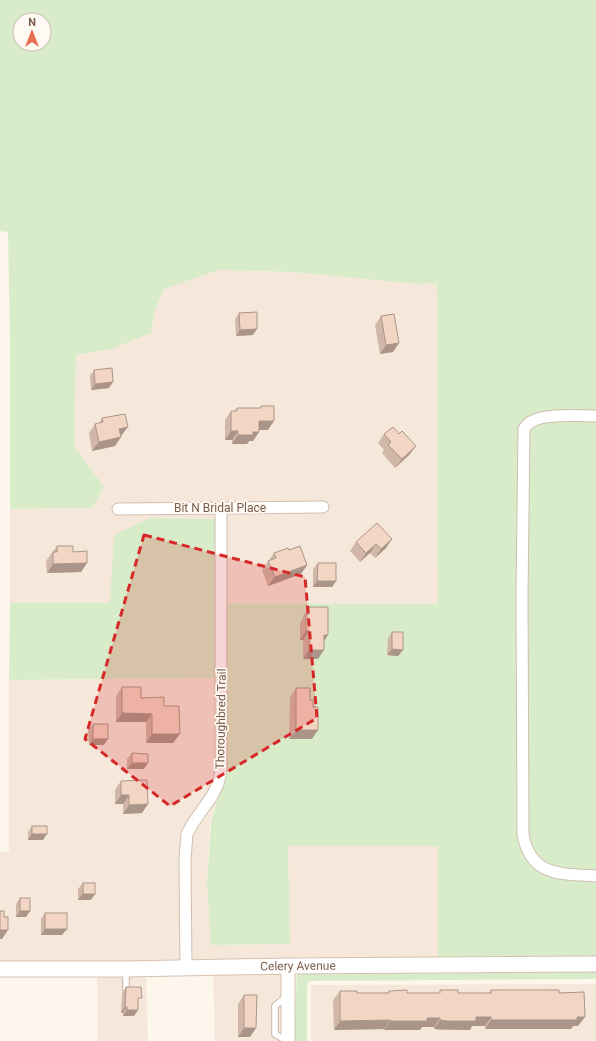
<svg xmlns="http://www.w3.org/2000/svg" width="596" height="1041" font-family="Roboto,sans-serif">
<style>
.residential{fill:#f5e8da}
.green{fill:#d8ecc9;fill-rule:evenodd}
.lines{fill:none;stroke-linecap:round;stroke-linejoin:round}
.service-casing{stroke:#d1beb0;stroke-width:8}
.minor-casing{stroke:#d1beb0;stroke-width:13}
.tertiary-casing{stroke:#d1beb0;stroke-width:15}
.secondary-casing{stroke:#d6c0b0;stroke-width:17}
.service{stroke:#fff;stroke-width:5.5}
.minor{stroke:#fff;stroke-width:11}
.tertiary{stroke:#fff;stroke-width:13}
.secondary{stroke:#fff;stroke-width:15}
.wall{fill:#d1b7a8}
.shaded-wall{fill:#aa9588}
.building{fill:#f3d5c3;stroke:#aa9588}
.marked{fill:#d62828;fill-opacity:0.2;stroke:#d62828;stroke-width:3;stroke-dasharray:8 5;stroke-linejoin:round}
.labels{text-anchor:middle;stroke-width:3.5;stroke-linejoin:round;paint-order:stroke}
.street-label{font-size:12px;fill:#7a5c4d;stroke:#fffaf3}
</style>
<rect width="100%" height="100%" fill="#fdf6ec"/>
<g class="residential">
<path d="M219,270L291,272L418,284L437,283L438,604L226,603V514L327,513V502L113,504L114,514H217V519L150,518L111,603H10V509L91,508L104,487L73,446L76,355L112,349L151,333L155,311L164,289Z"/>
<path d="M217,678L216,770L214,782L208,793L189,820L182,963L0,964V852L9,851V680Z"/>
<path d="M221,789L210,821L207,882L212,945L289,944L288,846H438V960L191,963L189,860L192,836L197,826Z"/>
<path d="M284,972L283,1041H215L213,973Z"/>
<path d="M146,974L148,1041H98L97,975Z"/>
<path d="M596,984V1041H311V985Z"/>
</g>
<g class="green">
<path d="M0,0H596V959L438,960V846H288L290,944L211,945L207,882L211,821L221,789L226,603L438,604L437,283L418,284L291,272L219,270L164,289L155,311L151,333L112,349L76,355L74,446L104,487L92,508L10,509V341L8,232L0,231ZM20,20H44V44H20Z"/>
<path d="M150,518L217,519V678L9,680L10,603H110L114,535Z"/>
<path d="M596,970V979L311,981L308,983L307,985V1041H294L297,971Z"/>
</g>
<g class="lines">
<g class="service-casing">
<g id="service">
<path d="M126,970V989"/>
<path d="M286,997L275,1006V1034L287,1041"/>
</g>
</g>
<g class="minor-casing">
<g id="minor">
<path d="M596,416C580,416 543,413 531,422C528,423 526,426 524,429L522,596L523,834C530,876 560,874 596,876"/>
<path d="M118,509L323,507"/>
<path d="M186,969L185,860L187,834L193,823L212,796L218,784L221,771V509"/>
</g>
</g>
<g class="tertiary-casing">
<path id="tertiary" d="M288,1041V966"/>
</g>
<g class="secondary-casing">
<g id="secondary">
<path id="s1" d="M0,969H126L288,966L596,964"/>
</g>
</g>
<use href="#service" class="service"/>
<use href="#minor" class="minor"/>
<use href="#tertiary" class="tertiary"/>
<use href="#secondary" class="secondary"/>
</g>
<g class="wall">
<path d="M239,313L253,335L236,336L235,319Z"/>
<path d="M381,316L393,352L380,354L375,325Z"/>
<path d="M94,370L109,388L91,390L90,376Z"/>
<path d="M261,406L268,430H259L253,441H249L247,444H232V440H225V420L231,411H235L237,408H260Z"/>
<path d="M102,418L121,436L115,446L92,451L89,433L95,424L99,423Z"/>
<path d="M384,434H399L416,446L409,455L395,468L382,453L384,450L378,443Z"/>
<path d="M392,539L386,548L375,558L370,553L360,562L350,551L356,542Z"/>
<path d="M57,546L73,552L87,563L81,572L47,573L46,561Z"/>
<path d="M274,553L307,565L301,574L268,586L262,570Z"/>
<path d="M318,563L336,581L332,587H313V569Z"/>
<path d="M309,607L324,641L318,659H303V640H300V623L303,618V616Z"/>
<path d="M392,632L403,650L398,656L387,655L388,638Z"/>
<path d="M122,687L141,698L164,706L173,743H146V722H116V696Z"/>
<path d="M296,688L310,700L313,707L312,739H289L290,697Z"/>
<path d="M93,724L104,745H89L88,730Z"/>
<path d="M132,753L148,763L144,769H127V759Z"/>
<path d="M121,781L142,813L123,814V804H115V790Z"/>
<path d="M32,826L43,840H28V832Z"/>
<path d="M83,883L91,900H78V889Z"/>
<path d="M20,898L30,911L26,917H16V904Z"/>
<path d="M45,913L62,935H41V919Z"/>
<path d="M126,987L138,1003V1010L134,1016H123V1013H121L122,993Z"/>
<path d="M440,990L458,993H489L491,990L559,993L578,1026H573L571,1029H485V1026H472L470,1030H442L434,1029V1027H422L420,1030H384V1029L334,1030L333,1000L340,991L357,993H388L389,991L407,993H439Z"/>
<path d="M244,995L250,1037H238V1004Z"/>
</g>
<g class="shaded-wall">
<path d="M257,329L253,335L236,336L240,330Z"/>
<path d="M399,343L393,352L380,354L386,345Z"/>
<path d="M113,382L109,388L91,390L95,384Z"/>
<path d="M259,421H274L268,430H253Z"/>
<path d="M128,427L121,436L113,438L119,429Z"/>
<path d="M231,431H238L232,440H225Z"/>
<path d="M253,432H259L253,441H249L247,444H232L238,435Z"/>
<path d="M121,437L115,446L92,451L99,442Z"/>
<path d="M416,446L409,455L395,468L402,459Z"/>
<path d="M392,539L386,548L375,558L381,549Z"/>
<path d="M376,544L370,553L360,562L366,553Z"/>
<path d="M87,563L81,572L47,573L53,564Z"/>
<path d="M307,565L301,574L268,586L275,577Z"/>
<path d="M317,581H336L332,587H313Z"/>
<path d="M306,631H309L303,640H300Z"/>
<path d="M324,635H328L322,644Z"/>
<path d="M392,649L403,650L398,656L387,655Z"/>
<path d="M309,650H324L318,659H303Z"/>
<path d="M122,713L152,714L146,722H116Z"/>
<path d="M296,730H318L312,739H289Z"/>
<path d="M152,734H180L173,743H146Z"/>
<path d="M93,739H108L104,745H89Z"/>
<path d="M132,763H148L144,769H127Z"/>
<path d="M121,795H129L123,804H115Z"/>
<path d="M148,804L142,813L123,814L129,805Z"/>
<path d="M32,834H47L43,840H28Z"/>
<path d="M83,894H95L91,900H78Z"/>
<path d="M20,911H30L26,917H16Z"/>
<path d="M45,929H67L62,935H41Z"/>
<path d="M0,930H8L2,939H0Z"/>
<path d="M125,1007H127L123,1013H121Z"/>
<path d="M127,1010H138L134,1016H123Z"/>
<path d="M476,1017H491L485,1026H472L470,1030L434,1029L440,1020Z"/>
<path d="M585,1017L578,1026H573L571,1029H485L491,1020Z"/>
<path d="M427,1018H440L434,1027H422L420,1030H384L390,1021Z"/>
<path d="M390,1020L384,1029L334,1030L340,1021Z"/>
<path d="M244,1028H256L250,1037H238Z"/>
</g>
<g class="building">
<path d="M257,312V329L240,330L239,313Z"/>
<path d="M394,314L399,343L386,345L381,316Z"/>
<path d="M112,368L113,382L95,384L94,370Z"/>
<path d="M261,406H274V421H259V432H253V435H238V431H231V411H237V408H261Z"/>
<path d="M125,414L128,427L119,429L121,437L99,442L95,424L103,422L102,418Z"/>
<path d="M393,427L399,434L402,431L416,446L402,459L388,445L391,442L384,434Z"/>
<path d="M377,523L392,539L381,549L376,544L366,553L356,542Z"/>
<path d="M57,546H73V552L87,551V563L53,564V552H57Z"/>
<path d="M300,546L307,565L275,577L268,561L276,558L274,553L288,548L289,550Z"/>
<path d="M318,563H336V581H317Z"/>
<path d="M309,607H328V635H324V650H309V631H306V614H309Z"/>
<path d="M392,632H403V650L392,649Z"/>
<path d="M122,687H141V698L164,697V706H179L180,734H152V714L122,713Z"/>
<path d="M296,688H310V700H313V707H318V730H296Z"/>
<rect x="93" y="724" width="15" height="15"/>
<path d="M132,753L148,754V763H132Z"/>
<path d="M147,780L148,804L129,805V795H121V781Z"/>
<rect x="32" y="826" width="15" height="8"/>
<rect x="83" y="883" width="12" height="11"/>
<rect x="20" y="898" width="10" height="13"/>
<path d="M0,911H4V917H8V930H0Z"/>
<rect x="45" y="913" width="22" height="16"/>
<path d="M126,987H141L142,998H138V1010H127V1007H125Z"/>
<path d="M407,990V993H440V990H458V993H491V990H559V993L584,992L585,1017H577V1020H491V1017H476V1021H448L440,1020V1018H427V1021H390V1020L340,1021V991H357V993H389V991Z"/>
<path d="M244,995H257L256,1028H244Z"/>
</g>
<path class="marked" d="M144,535L305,577L317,718L170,806L85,739Z"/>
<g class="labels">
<g class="street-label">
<text x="220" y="512">Bit N Bridal Place</text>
<text transform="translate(221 719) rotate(-89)" y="4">Thoroughbred Trail</text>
<text dy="4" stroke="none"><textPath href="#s1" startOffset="298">Celery Avenue</textPath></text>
</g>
</g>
<g transform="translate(32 32)"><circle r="19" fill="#fffaf3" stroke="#cabbb1"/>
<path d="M0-3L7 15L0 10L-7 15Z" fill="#e76f51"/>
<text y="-6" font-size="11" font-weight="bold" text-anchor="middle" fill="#7a5c4d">N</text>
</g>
</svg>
